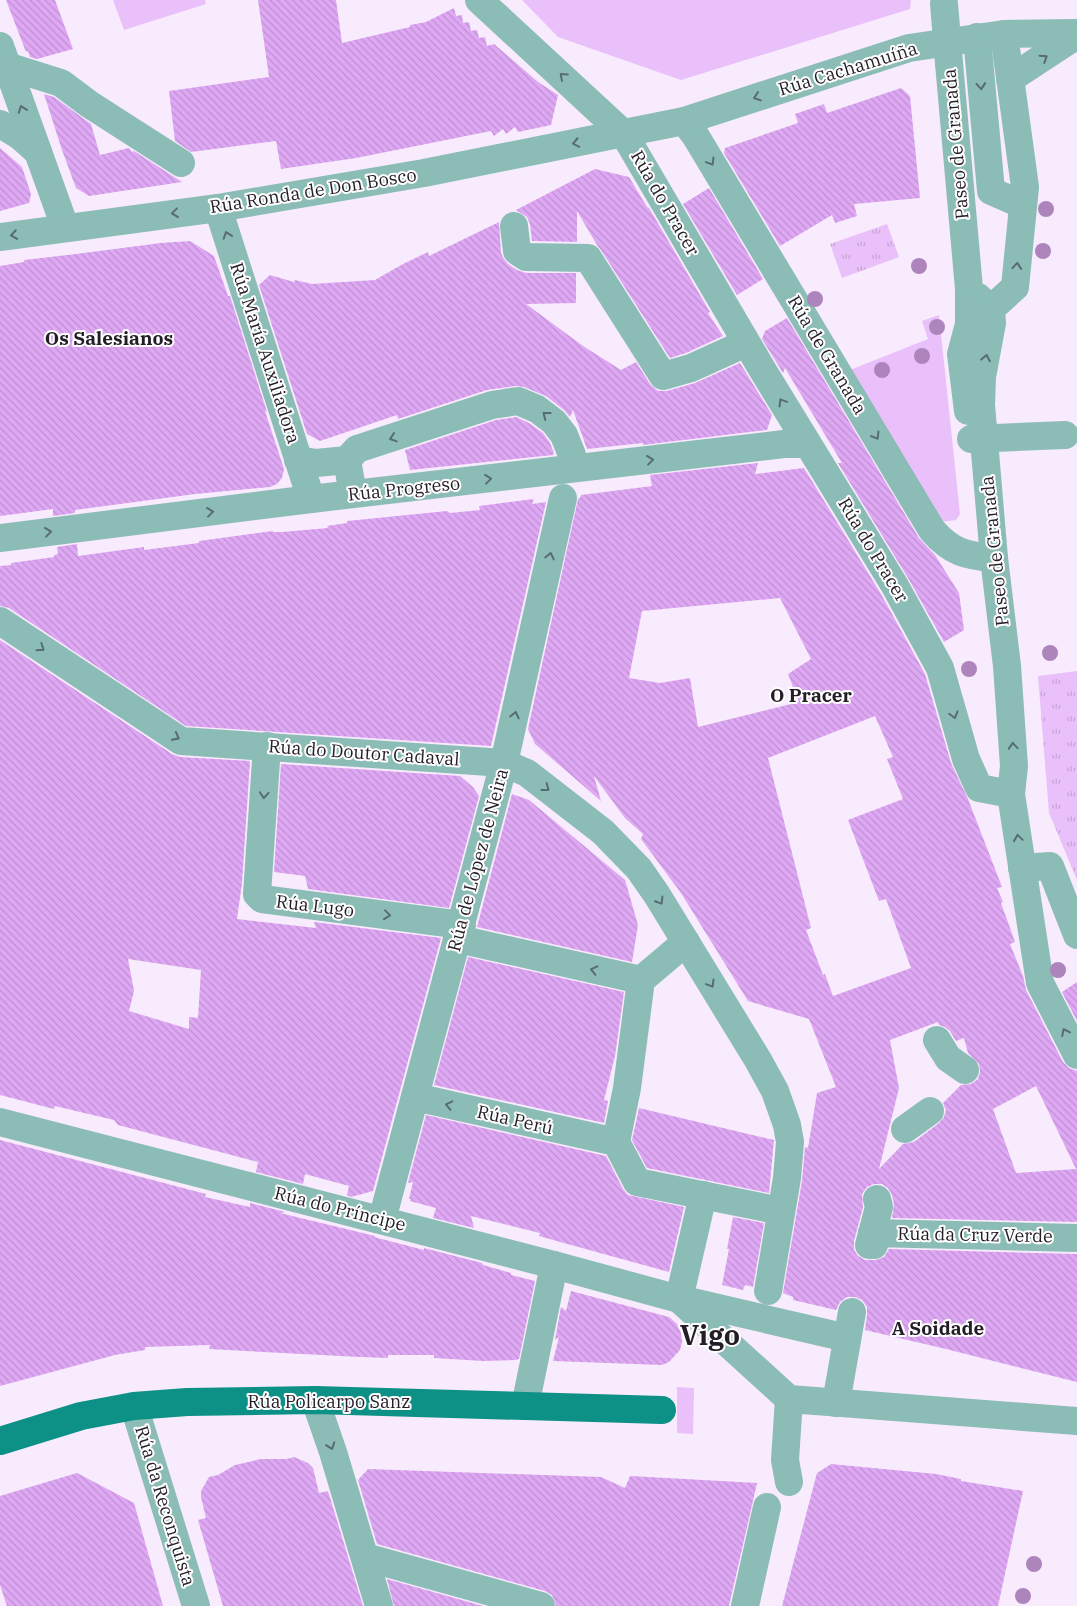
<svg xmlns="http://www.w3.org/2000/svg" width="1077" height="1606" font-family="'IBM Plex Serif',serif">
<style>
.grass{fill:#e9c0f9}
.park{fill:url(#park-tufts)}
.building{fill:url(#building-back-hatch);fill-rule:evenodd}
.lines{fill:none;stroke-linecap:round;stroke-linejoin:round}
.minor{stroke:#8bbdb6;stroke-width:28}
.major{stroke:#0d9085;stroke-width:28}
.minor-bridge{stroke:#8bbdb6;stroke-width:28}
.tree{fill:#ad84bc}
.oneway{stroke:#586c6e}
.labels{text-anchor:middle;stroke-width:4;stroke-linejoin:round;paint-order:stroke}
.street-label{font-size:18px;fill:#241c27;stroke:#fff}
.neighbourhood-label{font-size:19px;font-weight:bold;fill:#241c27;stroke:#fff}
.town-label{font-size:28px;font-weight:bold;fill:#241c27;stroke:#fff}
</style>
<defs>
<pattern id="park-tufts" width="24" height="20" patternUnits="userSpaceOnUse" patternTransform="scale(1.25)"><rect width="24" height="20" fill="#e9c0f9"/><path d="M3 7l-1-3M5 7V3M7 7l1-3M15 17l-1-3M17 17v-4M19 17l1-3" fill="none" stroke="#c8a4d5"/></pattern>
<pattern id="building-back-hatch" width="6" height="6" patternUnits="userSpaceOnUse" patternTransform="scale(1.25)"><rect width="6" height="6" fill="#dfa8f4"/><path d="M-1 5l2 2M0 0l6 6M5-1l2 2" fill="none" stroke="#bf90d1"/></pattern>
</defs>
<rect width="100%" height="100%" fill="#f8ebfd"/>
<g class="grass">
<path d="M113,0H205L206,4L124,30Z"/>
<path d="M522,0H911L910,9L681,80L558,37Z"/>
<path d="M939,315L960,514L956,520L941,522L850,370L928,339L922,321Z"/>
<path d="M677,1387L694,1388L693,1434L677,1433Z"/>
</g>
<g class="park">
<path d="M887,224L899,257L842,278L830,244Z"/>
<path d="M1077,671V880L1049,813L1038,676Z"/>
</g>
<g class="building">
<path d="M6,0H55L73,49L37,59L30,57L28,51L26,52Z"/>
<path d="M258,0H336L342,43L410,27V25L426,22L454,8L456,16L462,15L463,23L469,22L471,31L477,30L479,38L485,37L487,46L494,44L538,82L558,95L551,125L518,132L515,127L506,134L503,129L494,136L491,131L356,158L281,169L276,141L191,152L175,141L169,91L269,77Z"/>
<path d="M901,88L910,96L920,198L854,204L857,216L835,223L832,215L780,246L724,153L725,148L798,123L795,114L824,104L827,113Z"/>
<path d="M44,94L54,97L91,124L100,155L129,148L132,152L134,151L182,182L89,196L76,188L62,150Z"/>
<path d="M0,148L22,167L31,194L29,203L0,211Z"/>
<path d="M595,169L629,177L647,207L649,208L710,312L708,313L723,336L686,353L670,358L601,250L597,245L577,211V242L532,241L530,224L527,217L516,210Z"/>
<path d="M709,188L763,279L737,295L683,204Z"/>
<path d="M499,222L501,253L504,259L508,264L517,270L526,273H576V303L526,304L583,346L621,370L636,362L650,384L658,391H667L695,383L740,363L772,415L767,430L643,445V443L587,449L573,410L570,417L564,410L546,396L524,387L516,386L487,390L398,419L397,415L320,441L307,434L259,285L270,275L294,282L295,280L312,284L375,280L403,264L428,252L429,256Z"/>
<path d="M190,241L214,256L228,296H230L267,412L265,411L284,469L282,478L277,484L270,487L195,494L75,510V513L53,516V509L0,516V266L24,262V260L76,254L161,243Z"/>
<path d="M787,318L919,538L935,555L959,593L964,630L944,642L908,578L838,463H842L785,368L783,373L762,339L765,331Z"/>
<path d="M516,417L529,423L543,433L550,443L554,453L553,455L410,470L405,450L496,420Z"/>
<path d="M758,463L755,474L804,468L881,594L925,674L951,763L968,799L1002,887L997,888L1003,902L1001,903L1015,942L1010,944L1023,976L1026,990L1063,1062L1069,1068L1077,1071V1222L892,1218L894,1204L892,1195L888,1188L882,1184H874L867,1187L862,1194L863,1207L854,1241V1250L858,1256L865,1260H876L884,1257L889,1249L1077,1254V1382L946,1349L865,1330L867,1315V1307L862,1300L855,1297H847L840,1302L836,1310L793,1300V1297L783,1293L802,1181L805,1147L808,1148L817,1093L836,1087L809,1019L748,1001L681,893L641,839L643,834L625,818L594,776L601,801L535,744L528,729L578,499L580,498L581,495L652,486L650,475ZM780,598L811,659L788,674L799,702L698,727L690,678L660,683L629,678L642,611ZM875,716L893,757L887,759L903,799L848,820L879,901L886,899L911,968L833,996L825,974L823,975L806,930L811,928L768,758ZM938,1022L939,1025L945,1027L950,1031L956,1041L964,1038L968,1053L979,1064L980,1072L978,1079L971,1084L961,1085L943,1103L946,1110L944,1117L939,1123L914,1142L903,1144L879,1169L899,1088L890,1040ZM1036,1086L1076,1169L1016,1173L993,1109Z"/>
<path d="M534,499L532,504L546,502L491,746L186,726L9,608L0,606V566L11,565V563L54,557V555L58,554L57,547L77,544L78,556L144,547V550L199,543V541L273,531V532H282L328,528L327,526L347,523V521L447,511L450,513L480,510L479,506Z"/>
<path d="M0,640L172,754L180,757L250,761L242,883L237,919L316,928L314,922L441,938L373,1191L351,1197L347,1195L349,1186L305,1174L303,1184L256,1172L258,1162L118,1125L114,1120L101,1117L55,1106L54,1109L0,1095ZM128,959L201,970L198,1018L189,1017V1029L129,1011L134,991Z"/>
<path d="M281,764L460,776L473,787L479,796L449,908L308,889L305,876L274,872Z"/>
<path d="M512,794L529,800L625,880L638,925L632,962L477,927Z"/>
<path d="M468,957L624,992L615,1056L604,1100L608,1101L604,1123L434,1085Z"/>
<path d="M1077,982V1021L1062,992Z"/>
<path d="M639,1108L774,1140L769,1193L647,1168L632,1140Z"/>
<path d="M426,1115L606,1156L623,1189L628,1195L684,1207L669,1272L553,1240L539,1236L540,1233L471,1216L474,1228L433,1218L436,1208L410,1201L411,1199H409L413,1182L408,1183Z"/>
<path d="M0,1140L206,1194L205,1197L250,1207V1203L285,1212L280,1213L375,1236L374,1237L424,1250V1248L482,1263L483,1265L511,1273V1275L535,1281L519,1359L516,1360L483,1361L434,1358V1355H388V1358L360,1357L209,1349L210,1345L145,1347V1350L115,1355L0,1386Z"/>
<path d="M733,1217L764,1223L753,1287L745,1285L743,1290L722,1285L729,1249H727Z"/>
<path d="M571,1291L669,1317L677,1324L681,1333L682,1342L680,1350L669,1362L662,1365L553,1361L559,1337L555,1340L561,1307L566,1311Z"/>
<path d="M294,1457L308,1463L313,1468L319,1493L328,1491L363,1606H223L198,1520L206,1518L201,1497V1491L209,1477L218,1475L235,1465L261,1459H287Z"/>
<path d="M831,1464L936,1474L961,1479V1481L1023,1491L998,1606H782L817,1473Z"/>
<path d="M368,1469L601,1477L625,1488L630,1476L757,1483L729,1606H556L552,1595L545,1591L377,1544L358,1480Z"/>
<path d="M77,1473L134,1503L163,1606H7L0,1585V1496Z"/>
<path d="M387,1579L483,1606H394Z"/>
</g>
<g class="lines">
<g class="minor">
<path d="M479,0L624,134L762,369L895,586L940,668L966,759L979,788L1011,794"/>
<path d="M977,37L991,191L1023,205"/>
<path d="M0,46L65,227"/>
<path d="M949,63L969,289V324L961,354L968,411"/>
<path d="M7,66L61,83L89,104L181,163"/>
<path d="M1010,79L1077,35"/>
<path d="M684,121L695,135L932,530C951,552 966,556 994,558"/>
<path d="M0,124L20,136L38,152"/>
<path d="M218,208L311,499"/>
<path d="M514,226L517,251L526,257L588,258L663,376L691,368L735,348"/>
<path d="M0,237L218,208L424,173L684,121L909,48L1004,34L1077,33"/>
<path d="M978,297L991,309L1015,287L1025,187L1004,34"/>
<path d="M991,309L992,323L982,377L981,405L994,558L1007,666L1014,766L1011,794L1040,983L1077,1055"/>
<path d="M971,439L1065,435"/>
<path d="M298,460L316,463L347,460"/>
<path d="M353,494L347,460L357,449L492,405L518,401L537,409L554,422L564,435L572,455"/>
<path d="M0,538L311,499L784,444H807"/>
<path d="M0,621L181,741L504,763L527,773L603,832L639,869L657,895L758,1060L775,1091L787,1125L790,1142L787,1178L768,1291"/>
<path d="M267,746L257,894L262,899L462,925"/>
<path d="M1022,868L1050,866L1077,935"/>
<path d="M458,939L641,980"/>
<path d="M937,1040L948,1058L965,1070"/>
<path d="M415,1097L616,1142"/>
<path d="M0,1122L554,1265L679,1299L847,1338"/>
<path d="M905,1129L930,1111"/>
<path d="M616,1142L627,1088L641,980L686,942"/>
<path d="M616,1142L637,1182L781,1211"/>
<path d="M382,1220L504,763L563,498"/>
<path d="M869,1245L879,1207L877,1199"/>
<path d="M874,1245L872,1233L1077,1238"/>
<path d="M679,1299L703,1195"/>
<path d="M680,1300L789,1399"/>
<path d="M315,1400L333,1452L379,1606"/>
<path d="M836,1403L852,1312"/>
<path d="M134,1406L196,1606"/>
<path d="M525,1406L554,1265"/>
<path d="M789,1482L785,1460L789,1399L1077,1421"/>
<path d="M365,1557L541,1606"/>
<path d="M745,1606L767,1507"/>
</g>
<path class="major" d="M0,1441L81,1416L134,1406L187,1402L315,1400L662,1410"/>
<path class="minor-bridge" d="M944,4L949,63"/>
</g>
<g class="tree">
<circle cx="1046" cy="209" r="8"/>
<circle cx="1043" cy="251" r="8"/>
<circle cx="919" cy="266" r="8"/>
<circle cx="815" cy="299" r="8"/>
<circle cx="937" cy="327" r="8"/>
<circle cx="922" cy="356" r="8"/>
<circle cx="882" cy="370" r="8"/>
<circle cx="1050" cy="653" r="8"/>
<circle cx="969" cy="669" r="8"/>
<circle cx="1058" cy="970" r="8"/>
<circle cx="1034" cy="1564" r="8"/>
<circle cx="1023" cy="1596" r="8"/>
</g>
<defs><path id="oneway-chevron" d="M-2-3.5L2.5 0L-2 3.5" fill="none" stroke-width="1.6" stroke-linecap="round" stroke-linejoin="round" transform="scale(1.25)"/></defs>
<g class="oneway">
<use href="#oneway-chevron" transform="translate(1044 58) rotate(-33)"/>
<use href="#oneway-chevron" transform="translate(563 76) rotate(-138)"/>
<use href="#oneway-chevron" transform="translate(981 86) rotate(85)"/>
<use href="#oneway-chevron" transform="translate(757 97) rotate(162)"/>
<use href="#oneway-chevron" transform="translate(22 109) rotate(-110)"/>
<use href="#oneway-chevron" transform="translate(576 143) rotate(169)"/>
<use href="#oneway-chevron" transform="translate(711 162) rotate(59)"/>
<use href="#oneway-chevron" transform="translate(175 213) rotate(173)"/>
<use href="#oneway-chevron" transform="translate(14 235) rotate(171)"/>
<use href="#oneway-chevron" transform="translate(227 235) rotate(-109)"/>
<use href="#oneway-chevron" transform="translate(1017 266) rotate(-85)"/>
<use href="#oneway-chevron" transform="translate(986 358) rotate(-79)"/>
<use href="#oneway-chevron" transform="translate(782 402) rotate(-121)"/>
<use href="#oneway-chevron" transform="translate(546 415) rotate(-142)"/>
<use href="#oneway-chevron" transform="translate(876 436) rotate(59)"/>
<use href="#oneway-chevron" transform="translate(393 438) rotate(162)"/>
<use href="#oneway-chevron" transform="translate(650 460) rotate(-7)"/>
<use href="#oneway-chevron" transform="translate(488 479) rotate(-7)"/>
<use href="#oneway-chevron" transform="translate(210 512) rotate(-7)"/>
<use href="#oneway-chevron" transform="translate(48 532) rotate(-7)"/>
<use href="#oneway-chevron" transform="translate(550 556) rotate(-77)"/>
<use href="#oneway-chevron" transform="translate(41 648) rotate(34)"/>
<use href="#oneway-chevron" transform="translate(515 715) rotate(-77)"/>
<use href="#oneway-chevron" transform="translate(954 715) rotate(74)"/>
<use href="#oneway-chevron" transform="translate(176 737) rotate(28)"/>
<use href="#oneway-chevron" transform="translate(1013 746) rotate(-94)"/>
<use href="#oneway-chevron" transform="translate(546 788) rotate(37)"/>
<use href="#oneway-chevron" transform="translate(264 795) rotate(94)"/>
<use href="#oneway-chevron" transform="translate(1018 838) rotate(-98)"/>
<use href="#oneway-chevron" transform="translate(660 901) rotate(58)"/>
<use href="#oneway-chevron" transform="translate(387 915) rotate(7)"/>
<use href="#oneway-chevron" transform="translate(594 970) rotate(-167)"/>
<use href="#oneway-chevron" transform="translate(711 984) rotate(59)"/>
<use href="#oneway-chevron" transform="translate(1065 1032) rotate(-116)"/>
<use href="#oneway-chevron" transform="translate(449 1105) rotate(-167)"/>
<use href="#oneway-chevron" transform="translate(331 1446) rotate(71)"/>
</g>
<g class="labels">
<g class="street-label">
<text transform="translate(848 69) rotate(-17)" y="6">Rúa Cachamuíña</text>
<text transform="translate(956 144) rotate(-95)" y="6">Paseo de Granada</text>
<text transform="translate(313 191) rotate(-9)" y="6">Rúa Ronda de Don Bosco</text>
<text transform="translate(665 203) rotate(60)" y="6">Rúa do Pracer</text>
<text transform="translate(265 353) rotate(72)" y="6">Rúa María Auxiliadora</text>
<text transform="translate(827 355) rotate(59)" y="6">Rúa de Granada</text>
<text transform="translate(404 489) rotate(-6)" y="6">Rúa Progreso</text>
<text transform="translate(873 550) rotate(59)" y="6">Rúa do Pracer</text>
<text transform="translate(995 551) rotate(-96)" y="6">Paseo de Granada</text>
<text transform="translate(364 753) rotate(4)" y="6">Rúa do Doutor Cadaval</text>
<text transform="translate(478 860) rotate(-75)" y="6">Rúa de López de Neira</text>
<text transform="translate(315 906) rotate(7)" y="6">Rúa Lugo</text>
<text transform="translate(515 1120) rotate(13)" y="6">Rúa Perú</text>
<text transform="translate(340 1209) rotate(14)" y="6">Rúa do Príncipe</text>
<text transform="translate(975 1235) rotate(1)" y="6">Rúa da Cruz Verde</text>
<text x="329" y="1408">Rúa Policarpo Sanz</text>
<text transform="translate(165 1506) rotate(73)" y="6">Rúa da Reconquista</text>
</g>
<g class="neighbourhood-label">
<text x="109" y="345">Os Salesianos</text>
<text x="811" y="702">O Pracer</text>
<text x="938" y="1335">A Soidade</text>
</g>
<g class="town-label">
<text x="710" y="1345">Vigo</text>
</g>
</g>
</svg>
